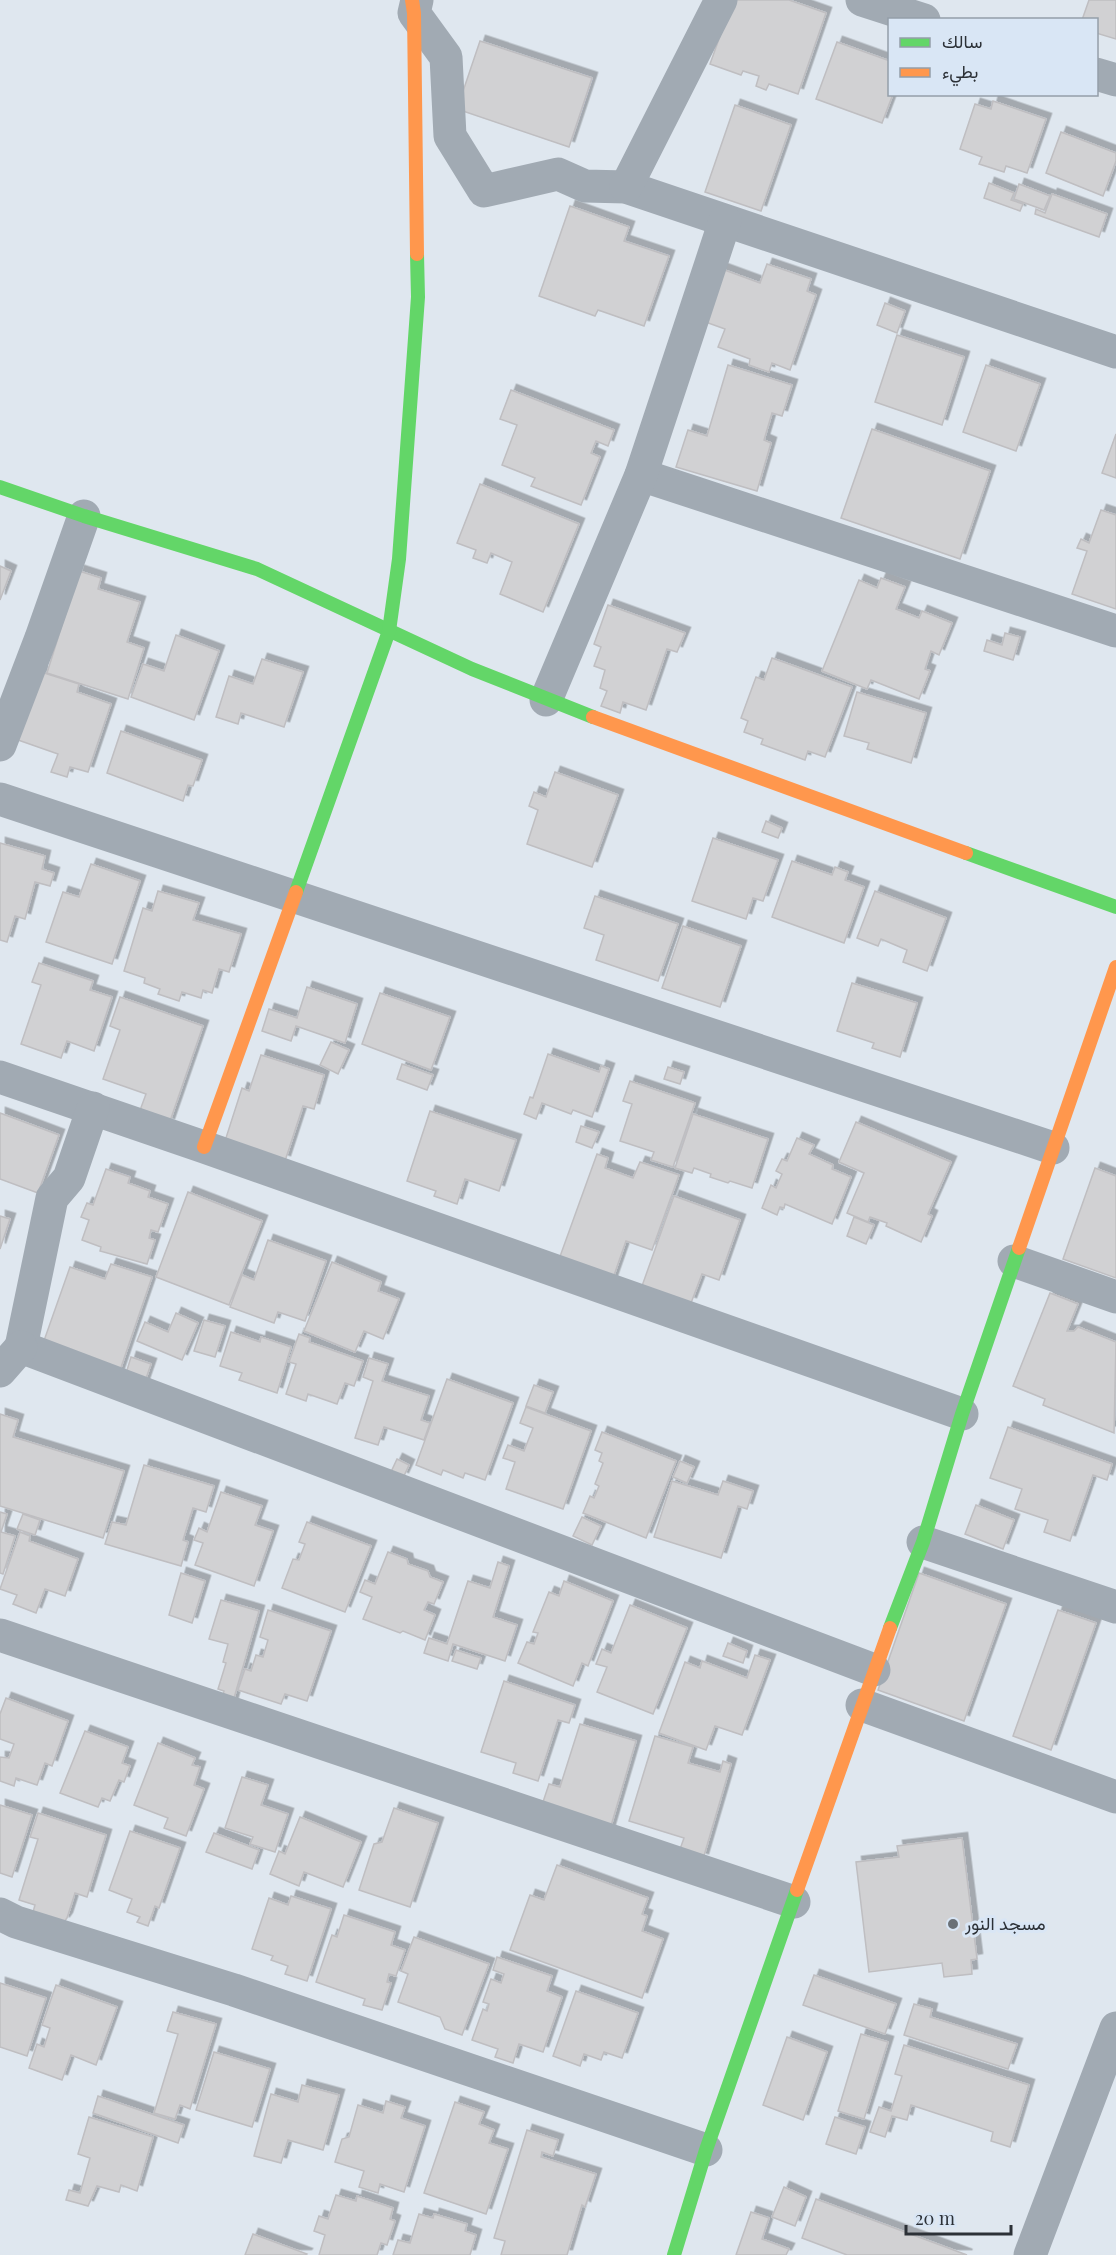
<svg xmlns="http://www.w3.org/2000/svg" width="1116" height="2255" font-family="'Playfair Display',Vazirmatn,serif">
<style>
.building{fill:#d1d1d3;stroke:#bfbec1;stroke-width:1.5;filter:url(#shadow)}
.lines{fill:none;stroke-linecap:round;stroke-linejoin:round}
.street{stroke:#a1aab3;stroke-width:33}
.fast{stroke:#63d668;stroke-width:14}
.slow{stroke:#ff974d;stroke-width:14}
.poi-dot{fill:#6b7177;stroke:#d9e6f5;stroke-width:2}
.labels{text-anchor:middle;stroke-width:6;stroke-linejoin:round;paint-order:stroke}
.poi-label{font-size:18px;fill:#2c3137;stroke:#d9e6f5;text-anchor:start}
</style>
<defs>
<filter id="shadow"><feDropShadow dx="5.5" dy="-5.5" stdDeviation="0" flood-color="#0004"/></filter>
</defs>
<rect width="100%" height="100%" fill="#dfe7ef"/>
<g class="building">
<path d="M733,0H789L826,13L798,94L769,84L766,90L756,86L759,76L743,71L741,75L710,64Z"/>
<path d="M1089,0H1116V39L1096,33V20H1082Z"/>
<path d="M480,41L592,78L569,147L457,109Z"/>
<path d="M837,42L890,61V94H893L882,123L816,99Z"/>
<path d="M993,101L1046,119L1027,173L1006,166L1004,172L979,164L982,157L960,149L975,104L991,109Z"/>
<path d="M735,105L791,125L761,211L705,192Z"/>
<path d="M1061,132L1116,153V161L1103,196L1046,173Z"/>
<path d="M989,183L1014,193L1011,200L1023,204L1020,211L984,198Z"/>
<path d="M1019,184L1050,196L1044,210L1014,199Z"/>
<path d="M1052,194L1107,214L1099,237L1035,214L1036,209L1045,213Z"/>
<path d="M570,206L629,227L624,241L669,256L644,326L598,310L595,316L539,296Z"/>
<path d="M767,264L811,279L807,291L816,295L790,370L772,363L769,372L749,365L750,359L718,347L725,329L700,320L719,268L760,283Z"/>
<path d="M885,303L905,311L897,333L877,325Z"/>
<path d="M897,335L964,357L942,425L875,402Z"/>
<path d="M728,365L792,385L782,416L772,413L764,440L771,443L757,491L676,467L688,430L707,436Z"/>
<path d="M986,365L1040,384L1016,451L963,432Z"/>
<path d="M511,390L614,430L608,446L596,441L591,453L600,457L581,505L531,486L535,478L502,465L517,425L500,419Z"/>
<path d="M872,429L990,471L960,559L841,518Z"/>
<path d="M1116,434V478L1102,473Z"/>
<path d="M480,484L579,524L543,612L500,594L512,562L491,553L487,563L473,558L476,550L457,543Z"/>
<path d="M1101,510L1116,515V609L1072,594L1087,551L1077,548L1081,539L1089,543Z"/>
<path d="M0,566L11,571L0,600Z"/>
<path d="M79,571L101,578L98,589L140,602L127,642L144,648L128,699L47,673Z"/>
<path d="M881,578L905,587L896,609L919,618L922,611L952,623L939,655L931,651L925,669L930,671L919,699L871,680L867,689L822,671L859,580L877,588Z"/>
<path d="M608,605L685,633L677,652L667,649L646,710L623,702L620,713L601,706L607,691L600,688L605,670L594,666L601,647L594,644Z"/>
<path d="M1005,633L1020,637L1013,660L984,651L987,640L1002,645Z"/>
<path d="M176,635L219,651L194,720L131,697L143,664L164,671Z"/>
<path d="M772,658L852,687L825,757L808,751L805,760L761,744L763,739L744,732L748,721L741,718L756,677L764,680Z"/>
<path d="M262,659L303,672L284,727L241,713L238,724L216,717L229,676L253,684Z"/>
<path d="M41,672L79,684L77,692L111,704L88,772L70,767L67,777L51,772L58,754L18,740Z"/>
<path d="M857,692L926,713L911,763L867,749L869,743L844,736Z"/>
<path d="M121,731L202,760L193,786L188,785L183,801L107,773Z"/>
<path d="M555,772L618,795L592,867L527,844L538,810L529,806L534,792L546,797Z"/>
<path d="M766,821L782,828L778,838L762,832Z"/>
<path d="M713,838L778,860L763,901L753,898L746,919L692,901Z"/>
<path d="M0,843L45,856L42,869L54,873L50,886L35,882L25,919L15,916L7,942L0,940Z"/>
<path d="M792,861L832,875L835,867L848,872L845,880L864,887L844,943L772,917Z"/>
<path d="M91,864L140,881L112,964L46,942L63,892L79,897Z"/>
<path d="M158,891L199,903L193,920L241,934L229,972L219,969L212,993L203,990L201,998L182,992L179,1001L158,994L160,989L144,983L145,978L124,971L143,908L152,911Z"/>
<path d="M875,891L946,918L927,971L903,962L907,950L881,939L878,946L857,938Z"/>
<path d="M595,896L678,924L658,981L596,960L604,935L584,928Z"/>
<path d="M683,926L741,946L720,1007L662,988Z"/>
<path d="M39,963L93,981L90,990L112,997L94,1051L67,1041L61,1058L21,1044L41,985L32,982Z"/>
<path d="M852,983L917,1003L900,1057L872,1048L874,1043L837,1031Z"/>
<path d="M307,987L357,1004L345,1043L296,1026L291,1041L262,1031L269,1009L297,1018Z"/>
<path d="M380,993L450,1017L431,1070L362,1044Z"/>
<path d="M120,997L203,1026L169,1124L139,1113L146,1094L103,1079L120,1030L110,1026Z"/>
<path d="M331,1042L349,1050L338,1074L320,1065Z"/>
<path d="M548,1054L599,1072L601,1066L609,1069L592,1117L573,1110L571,1114L542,1103L536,1119L524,1114L530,1097L533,1098Z"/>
<path d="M261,1055L324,1075L314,1109L303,1106L285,1161L225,1141L242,1088L249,1091Z"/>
<path d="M402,1064L433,1075L427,1090L397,1079Z"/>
<path d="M668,1067L684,1072L680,1084L664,1079Z"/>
<path d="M630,1081L695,1103L673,1167L651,1160L654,1152L620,1141L632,1104L623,1101Z"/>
<path d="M430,1111L516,1140L499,1191L465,1179L457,1204L434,1196L436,1191L407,1181Z"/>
<path d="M0,1113L59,1135L38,1193L0,1179Z"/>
<path d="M693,1114L768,1139L752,1188L730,1181L728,1183L710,1177L711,1174L694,1168L692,1173L675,1168Z"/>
<path d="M856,1122L951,1162L928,1214L932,1216L921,1242L886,1226L887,1223L870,1217L868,1222L847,1213L864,1173L839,1162Z"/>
<path d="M581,1126L599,1132L592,1148L576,1142Z"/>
<path d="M797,1138L814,1145L809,1154L833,1165L832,1169L851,1177L832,1224L785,1204L784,1208L780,1207L777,1215L762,1208L771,1185L776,1188L782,1174L776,1171L782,1159L787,1161Z"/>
<path d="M597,1154L608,1158L605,1168L633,1178L640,1162L679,1175L652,1250L626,1241L612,1281L558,1262Z"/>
<path d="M1095,1168L1116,1176V1278L1063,1259Z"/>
<path d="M106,1169L130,1177L128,1183L150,1191L148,1197L168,1204L158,1232L151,1230L149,1238L155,1240L147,1264L100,1251L101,1247L82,1240L89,1220L81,1217L87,1203L93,1205Z"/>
<path d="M188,1192L262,1221L229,1305L156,1277Z"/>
<path d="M674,1196L740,1220L719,1280L702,1274L691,1303L642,1286Z"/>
<path d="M0,1216L10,1219L0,1249Z"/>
<path d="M854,1217L874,1225L866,1244L847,1236Z"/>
<path d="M268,1240L326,1261L305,1321L278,1312L274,1323L230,1307L242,1275L254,1280Z"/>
<path d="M332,1262L381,1282L378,1291L399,1299L383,1339L364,1331L355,1352L304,1331Z"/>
<path d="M111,1264L152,1277L117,1379L40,1352L70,1267L105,1279Z"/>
<path d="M1050,1293L1078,1304L1067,1331H1074L1078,1327L1116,1342L1114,1433L1043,1405L1045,1399L1013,1386Z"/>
<path d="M176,1313L198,1323L182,1360L137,1341L145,1322L168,1332Z"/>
<path d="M204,1320L225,1326L215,1357L194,1351Z"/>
<path d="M231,1332L260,1342L261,1337L291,1347L277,1393L239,1380L242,1373L220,1366Z"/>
<path d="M299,1334L310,1338L309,1342L363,1361L354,1386L345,1383L337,1404L308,1394L306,1401L286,1394L296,1364L289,1362Z"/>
<path d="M131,1357L151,1364L143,1387L124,1380Z"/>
<path d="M369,1358L388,1364L382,1381L429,1396L421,1420L430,1423L424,1440L384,1427L378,1445L355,1438L373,1381L363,1377Z"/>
<path d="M447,1379L513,1403L485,1480L465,1473L463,1478L443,1470L441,1475L416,1465Z"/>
<path d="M534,1385L553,1392L545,1413L526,1406Z"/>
<path d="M526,1407L591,1431L563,1509L506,1489L515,1462L503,1458L508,1445L524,1451L533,1428L520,1423Z"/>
<path d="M0,1414L18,1420L13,1437L124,1471L103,1538L0,1506Z"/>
<path d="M1008,1427L1112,1464L1107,1480L1093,1475L1070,1541L1044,1532L1048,1520L1015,1509L1022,1489L990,1478Z"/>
<path d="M602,1432L676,1461L646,1538L583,1513L590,1496L594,1498L599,1486L595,1484L603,1463L599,1461L602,1453L595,1450Z"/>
<path d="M397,1459L409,1465L403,1478L391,1472Z"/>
<path d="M680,1461L694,1467L687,1483L673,1477Z"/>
<path d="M144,1465L214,1486L206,1512L193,1508L183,1540L188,1542L181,1566L105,1544L112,1522L126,1525Z"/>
<path d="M672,1481L718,1495L723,1481L753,1491L747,1509L738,1506L721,1558L654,1537Z"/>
<path d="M221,1492L262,1506L255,1525L273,1531L254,1586L195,1565L203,1543L194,1540L199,1528L207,1532Z"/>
<path d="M976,1505L1014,1520L1003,1549L965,1534Z"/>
<path d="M0,1512L7,1514L1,1532L15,1536L3,1574L0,1573Z"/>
<path d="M23,1514L40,1520L35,1535L17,1529Z"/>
<path d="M582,1517L601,1526L592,1545L573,1536Z"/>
<path d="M307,1522L371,1546L345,1612L282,1588L293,1559L299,1560L305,1544L299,1542Z"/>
<path d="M20,1532L30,1536L29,1541L78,1559L65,1596L45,1589L36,1613L13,1604L17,1595L0,1589Z"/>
<path d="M388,1552L407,1559L408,1564L428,1571L430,1577L443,1582L434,1604L428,1602L424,1610L435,1615L425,1640L403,1631L400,1633L363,1619L372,1597L360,1592L365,1580L375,1584Z"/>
<path d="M498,1562L509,1566L493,1617L517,1625L505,1661L453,1644L448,1661L424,1653L429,1638L447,1644L468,1581L490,1588Z"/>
<path d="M181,1573L205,1581L192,1623L169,1615Z"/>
<path d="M919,1573L1006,1604L964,1721L878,1690Z"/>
<path d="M564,1581L613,1601L588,1666L582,1663L573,1686L518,1663L527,1642L534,1644L538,1633L533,1632L549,1592L559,1596Z"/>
<path d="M221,1600L259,1611L232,1705L221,1702L224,1691L218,1689L226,1663L223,1662L228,1644L209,1639Z"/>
<path d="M630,1605L687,1628L653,1714L597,1692L607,1667L596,1664L602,1649L611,1653Z"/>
<path d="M268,1610L331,1631L307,1701L285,1694L281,1704L238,1690L245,1669L251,1671L256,1655L263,1657L268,1640L260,1637Z"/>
<path d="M1058,1610L1096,1623L1051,1750L1013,1736Z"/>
<path d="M728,1643L747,1651L743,1663L723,1656Z"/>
<path d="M456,1650L481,1658L477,1669L452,1661Z"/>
<path d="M755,1655L770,1660L742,1735L715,1726L706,1750L659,1733L685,1662L700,1668L702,1661L747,1678Z"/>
<path d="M504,1681L575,1705L569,1723L558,1720L538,1781L513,1773L516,1763L481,1752Z"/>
<path d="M6,1698L68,1721L52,1766L45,1763L37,1785L16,1778L14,1786L0,1781V1757L9,1758L14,1744L0,1739V1714Z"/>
<path d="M580,1724L636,1741L608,1836L539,1814L549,1784L560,1787Z"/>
<path d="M85,1731L128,1747L122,1763L130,1766L124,1782L119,1780L110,1801L102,1798L98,1807L60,1793Z"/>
<path d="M655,1736L693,1747L688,1763L720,1772L723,1761L731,1764L703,1859L679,1852L684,1838L629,1821Z"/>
<path d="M158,1743L195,1758L192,1765L200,1767L194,1785L204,1789L186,1836L164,1828L168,1818L134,1805Z"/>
<path d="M242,1777L268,1785L261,1805L288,1814L275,1852L250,1844L253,1837L225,1828Z"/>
<path d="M0,1805L32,1815L12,1877L0,1873Z"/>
<path d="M394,1808L438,1823L410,1907L359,1890L374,1844L382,1842Z"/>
<path d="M38,1813L106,1835L87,1897L75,1893L67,1918L64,1922L33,1912L35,1905L19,1900L38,1839L30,1837Z"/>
<path d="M300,1817L361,1842L343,1887L304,1872L299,1886L270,1874L279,1851L285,1854Z"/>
<path d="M130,1831L180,1848L159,1908L155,1906L148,1926L137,1922L140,1917L127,1912L132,1899L109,1890Z"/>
<path d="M214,1833L259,1850L252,1869L206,1852Z"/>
<path d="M962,1838L977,1959L971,1960L972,1974L944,1977L942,1963L869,1972L856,1862L899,1857L897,1846Z"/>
<path d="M557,1865L648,1898L642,1914L647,1916L642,1931L663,1939L642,1998L510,1950L530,1895L544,1900Z"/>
<path d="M291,1896L331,1909L307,1981L285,1974L288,1966L271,1960L273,1956L252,1949L269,1898L288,1905Z"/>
<path d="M344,1915L395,1932L391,1945L405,1950L396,1976L389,1974L387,1982L391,1983L382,2010L363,2005L365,1999L316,1982L332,1935L337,1937Z"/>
<path d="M414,1937L489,1964L462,2035L445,2029L440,2017L398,2002L408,1974L401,1971Z"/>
<path d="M497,1957L552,1976L547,1991L562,1997L543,2052L519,2044L513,2063L495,2057L498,2049L472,2040L483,2009L487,2011L489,2004L483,2002L491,1979L501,1983L504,1974L493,1970Z"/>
<path d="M814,1975L896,2004L885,2034L803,2005Z"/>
<path d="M0,1983L46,1998L27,2056L0,2047Z"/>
<path d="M56,1985L117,2007L96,2065L71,2055L62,2080L29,2068L37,2044L44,2047L50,2028L42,2025Z"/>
<path d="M576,1991L638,2013L622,2058L604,2052L601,2060L584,2054L580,2066L553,2056Z"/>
<path d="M914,2004L932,2009L930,2017L1017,2044L1008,2069L904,2035Z"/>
<path d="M173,2012L216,2024L190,2109L180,2105L175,2119L154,2113L178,2034L167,2031Z"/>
<path d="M861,2034L888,2042L864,2119L838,2111Z"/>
<path d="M787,2037L827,2052L803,2120L763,2105Z"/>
<path d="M904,2045L1029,2085L1010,2147L991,2141L993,2132L911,2105L907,2120L892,2116L885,2137L870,2132L879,2107L891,2111L902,2076L895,2074Z"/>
<path d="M214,2052L270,2069L252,2127L196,2110Z"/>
<path d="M302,2085L339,2095L323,2150L288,2140L281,2163L254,2156L271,2094L298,2102Z"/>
<path d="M98,2096L184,2125L178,2143L93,2113Z"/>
<path d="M386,2101L405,2107L401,2118L425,2126L404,2192L380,2184L378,2193L359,2187L364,2171L335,2162L342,2139L349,2137L358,2105L383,2113Z"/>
<path d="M455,2102L484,2112L479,2124L494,2130L489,2143L508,2149L486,2214L424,2193Z"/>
<path d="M89,2117L153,2137L137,2191L121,2185L119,2192L97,2186L88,2206L66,2200L69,2190L80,2193L90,2158L78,2154Z"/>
<path d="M835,2117L865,2127L856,2154L826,2144Z"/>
<path d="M527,2130L558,2140L553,2156L542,2152L541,2157L596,2174L585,2207L582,2205L567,2255H501L505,2241L494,2238Z"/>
<path d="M784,2187L806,2197L795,2226L772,2217Z"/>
<path d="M336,2195L356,2201L357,2196L393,2208L390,2219L395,2221L387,2245L381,2243L377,2255H319L325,2235L314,2231L319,2216L328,2219Z"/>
<path d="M816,2199L967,2255H847L802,2238Z"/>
<path d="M751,2212L769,2218L762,2239L789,2249L786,2255H736Z"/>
<path d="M419,2214L433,2218L434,2214L467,2224L465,2231L476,2235L470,2255H393L398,2240L410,2243Z"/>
<path d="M253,2234L307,2254L306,2255H245Z"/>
</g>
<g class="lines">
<g class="street">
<path d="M417,0L414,13L446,57L450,136L484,191L558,174L585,186L626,187L1116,352"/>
<path d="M862,0L924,20"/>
<path d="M1096,74L1116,80"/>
<path d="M626,187L721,0"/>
<path d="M641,475L1116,631"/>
<path d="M546,700L641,475L725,221"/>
<path d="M0,745L41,638L84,516"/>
<path d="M0,799L1053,1148"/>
<path d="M0,1077L204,1147L962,1414"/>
<path d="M93,1108L69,1178L52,1198L21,1347L874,1670"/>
<path d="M1014,1261L1116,1297"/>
<path d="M0,1371L21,1347"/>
<path d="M923,1542L1116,1607"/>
<path d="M0,1635L794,1902"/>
<path d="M862,1705L1116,1797"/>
<path d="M0,1914L16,1922L234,1990L706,2150"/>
<path d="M1030,2255L1116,2028"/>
</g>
<g class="fast">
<path d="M0,487L84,516L257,569L472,669L593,717"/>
<path d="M966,853L1116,907"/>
<path d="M296,892L389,631L399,559L418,297L417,254"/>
<path d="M890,1628L923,1542L962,1414L1019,1248"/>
<path d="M674,2255L706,2150L797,1890"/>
</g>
<g class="slow">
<path d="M412,0L414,13L417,254"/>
<path d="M593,717L966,853"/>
<path d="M204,1147L296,892"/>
<path d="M1019,1248L1116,967"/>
<path d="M797,1890L890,1628"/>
</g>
</g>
<circle class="poi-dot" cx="953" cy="1924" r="6"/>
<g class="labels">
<g class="poi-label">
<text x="965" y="1930">مسجد النور</text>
</g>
</g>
<rect x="888" y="18" width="210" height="78" fill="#d9e6f5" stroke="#949ea9" stroke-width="1.5"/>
<rect x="900" y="38" width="30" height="9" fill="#63d668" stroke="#949ea9" stroke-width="1.5"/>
<text x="942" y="48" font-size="18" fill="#2c3137">سالك</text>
<rect x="900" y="68" width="30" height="9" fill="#ff974d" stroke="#949ea9" stroke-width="1.5"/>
<text x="942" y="78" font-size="18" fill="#2c3137">بطيء</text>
<path d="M906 2225v9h105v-9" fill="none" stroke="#2c3137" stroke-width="3"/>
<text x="915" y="2225" font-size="18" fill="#2c3137" stroke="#d9e6f5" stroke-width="4.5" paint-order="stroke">20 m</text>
</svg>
